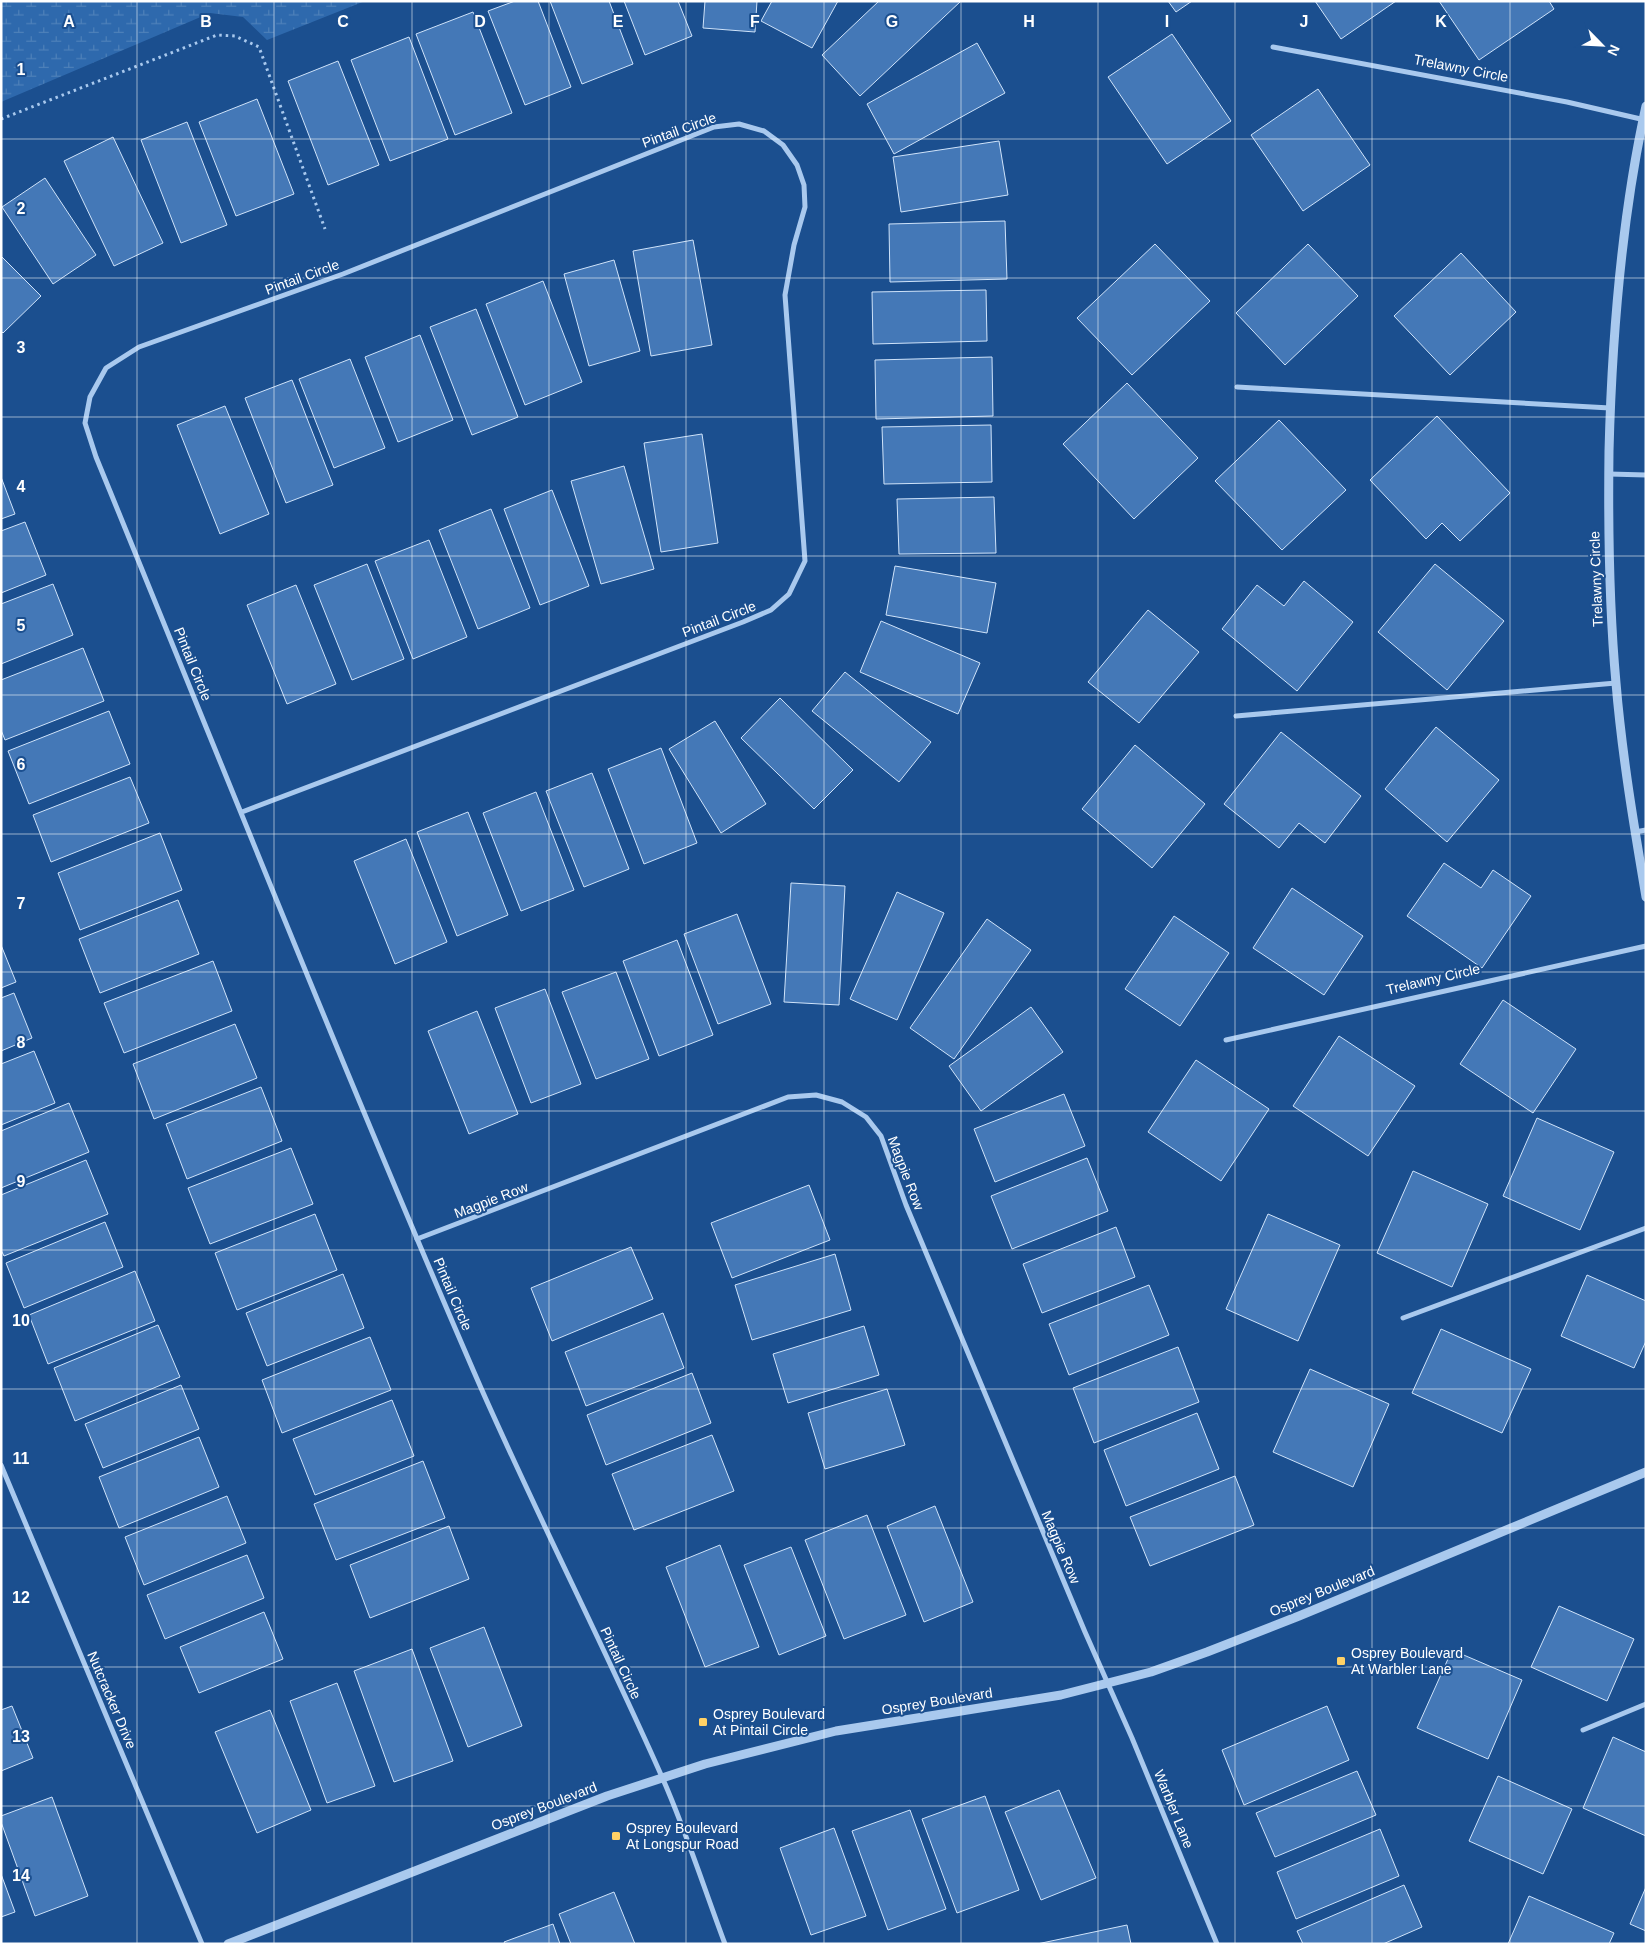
<svg xmlns="http://www.w3.org/2000/svg" width="1647" height="1945" font-family="Arial,sans-serif">
<style>
.wetland{fill:url(#wetland-marsh)}
.building{fill:#4478b7;stroke:#cfe3fa}
.lines{fill:none;stroke-linecap:round;stroke-linejoin:round}
.path{stroke:#a9c9ee;stroke-width:3;stroke-dasharray:2.5 4;stroke-linecap:butt}
.minor{stroke:#a9c9ee;stroke-width:5}
.tertiary{stroke:#a9c9ee;stroke-width:9}
.grid{fill:none;stroke:#fff;stroke-width:1;stroke-opacity:0.55}
.poi-dot{fill:#ffd166;stroke:#1b4f8f;stroke-width:2}
.labels{text-anchor:middle;stroke-width:4;stroke-linejoin:round;paint-order:stroke}
.street-label{font-size:14px;fill:#fff;stroke:#1b4f8f}
.poi-label{font-size:14px;fill:#fff;stroke:#1b4f8f;text-anchor:start}
.grid-label{font-size:16px;text-anchor:middle;font-weight:bold;fill:#fff;stroke:#1b4f8f;stroke-width:4;stroke-linejoin:round;paint-order:stroke}
</style>
<defs>
<pattern id="wetland-marsh" width="20" height="14" patternUnits="userSpaceOnUse" patternTransform="scale(1.25)"><rect width="20" height="14" fill="#2e69ad"/><path d="M1 5h8M5 5V1M11 12h8M15 12V8" fill="none" stroke="#4d80b9"/></pattern>
</defs>
<rect width="100%" height="100%" fill="#1b4f8f"/>
<path class="wetland" d="M1,1H365L267,40L243,17L210,13L1,102Z"/>
<g class="building">
<path d="M515,1H538L571,87L525,105L488,11Z"/>
<path d="M550,1H609L633,64L582,84Z"/>
<path d="M624,1H678L692,36L645,55Z"/>
<path d="M705,1H757L755,32L703,28Z"/>
<path d="M772,1H838L812,48L761,21Z"/>
<path d="M879,1H961L860,96L822,55Z"/>
<path d="M1168,1H1192L1176,12Z"/>
<path d="M1315,1H1396L1341,39Z"/>
<path d="M1439,1H1549L1554,9L1479,60Z"/>
<path d="M473,12L512,113L455,135L416,34Z"/>
<path d="M1172,34L1231,121L1167,164L1108,77Z"/>
<path d="M409,37L448,139L390,161L351,60Z"/>
<path d="M977,43L1005,93L894,154L867,104Z"/>
<path d="M338,61L379,165L328,185L288,81Z"/>
<path d="M1318,89L1370,165L1303,211L1251,135Z"/>
<path d="M257,99L294,194L236,216L199,122Z"/>
<path d="M187,122L227,225L181,243L141,140Z"/>
<path d="M113,137L163,243L114,266L64,161Z"/>
<path d="M999,141L1008,195L901,212L893,157Z"/>
<path d="M45,178L96,255L53,284L2,207Z"/>
<path d="M1005,221L1007,279L890,282L889,224Z"/>
<path d="M693,240L712,345L651,356L633,251Z"/>
<path d="M1155,244L1210,301L1132,375L1077,318Z"/>
<path d="M1308,244L1358,296L1285,365L1236,313Z"/>
<path d="M1461,253L1516,312L1450,375L1394,316Z"/>
<path d="M1,256L41,296L3,333L1,331Z"/>
<path d="M614,260L640,351L589,366L564,274Z"/>
<path d="M543,281L582,382L525,405L486,304Z"/>
<path d="M986,290L987,341L873,344L872,292Z"/>
<path d="M476,309L518,417L472,435L430,327Z"/>
<path d="M420,335L453,420L398,442L365,357Z"/>
<path d="M992,357L993,416L876,419L875,360Z"/>
<path d="M350,359L385,448L334,468L299,379Z"/>
<path d="M292,380L333,485L286,503L245,398Z"/>
<path d="M1127,383L1198,458L1134,519L1063,444Z"/>
<path d="M225,406L269,514L220,534L177,425Z"/>
<path d="M1437,416L1510,493L1460,541L1442,523L1426,539L1370,480Z"/>
<path d="M1279,420L1346,490L1282,550L1215,481Z"/>
<path d="M991,425L992,482L884,484L882,427Z"/>
<path d="M702,434L718,543L661,552L644,443Z"/>
<path d="M624,466L654,569L601,584L571,481Z"/>
<path d="M1,477L15,514L1,519Z"/>
<path d="M552,490L589,586L540,605L504,509Z"/>
<path d="M994,497L996,553L899,554L897,499Z"/>
<path d="M491,509L530,608L478,629L439,530Z"/>
<path d="M25,522L46,575L1,593V531Z"/>
<path d="M429,540L467,637L413,659L375,561Z"/>
<path d="M367,564L404,659L352,680L314,585Z"/>
<path d="M1435,564L1504,621L1447,690L1378,632Z"/>
<path d="M895,566L996,583L987,633L886,615Z"/>
<path d="M1304,581L1353,622L1297,691L1222,629L1257,585L1284,606Z"/>
<path d="M53,584L73,635L1,664V604Z"/>
<path d="M296,585L336,684L287,704L247,605Z"/>
<path d="M1148,610L1199,652L1139,723L1088,682Z"/>
<path d="M881,621L980,663L958,714L860,672Z"/>
<path d="M83,648L104,701L5,740L1,730V680Z"/>
<path d="M845,672L931,742L899,782L812,711Z"/>
<path d="M780,698L853,770L814,809L741,738Z"/>
<path d="M109,711L130,764L29,804L8,751Z"/>
<path d="M715,721L766,804L721,833L669,749Z"/>
<path d="M1436,727L1499,780L1447,842L1385,789Z"/>
<path d="M1281,732L1361,796L1325,843L1299,823L1279,848L1224,804Z"/>
<path d="M1135,745L1205,804L1152,868L1082,809Z"/>
<path d="M661,748L697,843L644,864L608,769Z"/>
<path d="M592,773L629,869L584,887L546,791Z"/>
<path d="M130,777L149,823L51,862L33,815Z"/>
<path d="M536,792L574,890L521,911L483,813Z"/>
<path d="M468,812L508,915L457,936L417,832Z"/>
<path d="M160,833L182,890L80,930L58,873Z"/>
<path d="M406,839L447,942L395,964L354,861Z"/>
<path d="M1444,863L1481,888L1493,870L1531,896L1482,968L1407,916Z"/>
<path d="M791,883L845,886L839,1005L784,1002Z"/>
<path d="M1292,888L1363,936L1324,995L1253,948Z"/>
<path d="M897,892L944,913L897,1020L850,999Z"/>
<path d="M178,900L199,954L100,993L79,939Z"/>
<path d="M737,914L771,1004L718,1024L684,934Z"/>
<path d="M1174,916L1229,953L1180,1026L1125,989Z"/>
<path d="M987,919L1031,950L954,1059L910,1028Z"/>
<path d="M677,940L713,1035L659,1056L623,961Z"/>
<path d="M1,945L16,982L1,988Z"/>
<path d="M213,961L232,1011L124,1053L104,1003Z"/>
<path d="M616,972L649,1059L596,1079L562,992Z"/>
<path d="M545,989L581,1084L531,1103L495,1008Z"/>
<path d="M14,993L32,1038L1,1051V998Z"/>
<path d="M1503,1000L1576,1049L1533,1113L1460,1064Z"/>
<path d="M1031,1007L1063,1052L981,1111L949,1066Z"/>
<path d="M477,1011L518,1114L469,1134L428,1031Z"/>
<path d="M235,1024L257,1078L154,1119L133,1064Z"/>
<path d="M1339,1036L1415,1086L1368,1156L1293,1106Z"/>
<path d="M34,1051L55,1103L1,1125V1064Z"/>
<path d="M1196,1060L1269,1109L1221,1181L1148,1132Z"/>
<path d="M261,1087L282,1141L187,1179L166,1124Z"/>
<path d="M1064,1094L1085,1146L995,1182L974,1129Z"/>
<path d="M69,1103L89,1152L1,1188V1131Z"/>
<path d="M1537,1118L1614,1152L1580,1230L1503,1196Z"/>
<path d="M291,1148L313,1204L210,1244L188,1188Z"/>
<path d="M1087,1158L1108,1211L1012,1249L991,1196Z"/>
<path d="M86,1160L108,1214L4,1256L1,1250V1195Z"/>
<path d="M1413,1171L1488,1204L1452,1287L1377,1253Z"/>
<path d="M809,1185L830,1240L732,1278L711,1223Z"/>
<path d="M315,1214L337,1270L237,1310L215,1253Z"/>
<path d="M1268,1214L1340,1245L1298,1341L1226,1309Z"/>
<path d="M105,1222L123,1267L24,1308L6,1263Z"/>
<path d="M1116,1227L1135,1277L1042,1313L1023,1264Z"/>
<path d="M631,1247L653,1299L552,1341L531,1288Z"/>
<path d="M835,1254L851,1310L752,1340L735,1285Z"/>
<path d="M135,1271L155,1321L48,1364L29,1315Z"/>
<path d="M343,1274L364,1328L267,1366L246,1313Z"/>
<path d="M1587,1275L1646,1301V1341L1634,1368L1561,1336Z"/>
<path d="M1149,1285L1169,1335L1069,1375L1049,1324Z"/>
<path d="M663,1313L684,1368L586,1406L565,1352Z"/>
<path d="M158,1325L180,1377L75,1421L54,1368Z"/>
<path d="M864,1326L879,1375L788,1403L773,1354Z"/>
<path d="M1441,1329L1531,1369L1502,1433L1412,1393Z"/>
<path d="M370,1337L391,1390L282,1433L262,1380Z"/>
<path d="M1178,1347L1199,1402L1094,1443L1073,1388Z"/>
<path d="M1310,1369L1389,1404L1353,1487L1273,1452Z"/>
<path d="M692,1373L711,1423L606,1465L587,1415Z"/>
<path d="M181,1385L199,1429L103,1468L85,1424Z"/>
<path d="M887,1389L905,1445L825,1469L808,1413Z"/>
<path d="M392,1400L414,1456L315,1495L293,1439Z"/>
<path d="M1197,1413L1219,1469L1126,1506L1104,1450Z"/>
<path d="M712,1435L734,1491L634,1530L612,1474Z"/>
<path d="M199,1437L219,1487L119,1528L99,1477Z"/>
<path d="M423,1461L445,1518L336,1560L314,1504Z"/>
<path d="M1235,1476L1254,1525L1150,1566L1130,1517Z"/>
<path d="M227,1496L246,1543L144,1585L125,1537Z"/>
<path d="M935,1506L973,1602L924,1622L887,1526Z"/>
<path d="M867,1515L906,1615L844,1639L805,1540Z"/>
<path d="M449,1526L469,1579L370,1618L350,1565Z"/>
<path d="M720,1545L759,1647L705,1667L666,1567Z"/>
<path d="M791,1547L826,1636L779,1655L744,1565Z"/>
<path d="M247,1555L264,1598L165,1639L147,1595Z"/>
<path d="M1559,1606L1634,1639L1607,1701L1531,1667Z"/>
<path d="M264,1612L283,1659L199,1693L180,1647Z"/>
<path d="M484,1627L522,1726L468,1747L430,1648Z"/>
<path d="M412,1649L453,1761L394,1782L354,1671Z"/>
<path d="M1452,1650L1522,1680L1488,1759L1417,1728Z"/>
<path d="M337,1683L375,1786L327,1803L290,1701Z"/>
<path d="M12,1706L33,1758L1,1771V1710Z"/>
<path d="M1327,1706L1349,1760L1244,1805L1222,1750Z"/>
<path d="M270,1710L311,1810L257,1833L215,1732Z"/>
<path d="M1613,1737L1646,1752V1836L1583,1808Z"/>
<path d="M1357,1771L1376,1815L1275,1857L1256,1813Z"/>
<path d="M1498,1776L1572,1809L1543,1874L1469,1841Z"/>
<path d="M1059,1790L1096,1878L1041,1900L1005,1812Z"/>
<path d="M985,1796L1019,1890L957,1913L922,1819Z"/>
<path d="M52,1797L88,1896L35,1916L1,1822V1816Z"/>
<path d="M910,1810L946,1909L888,1930L852,1831Z"/>
<path d="M834,1828L866,1916L811,1935L780,1848Z"/>
<path d="M1380,1829L1399,1876L1296,1919L1277,1872Z"/>
<path d="M1,1874L15,1912L1,1917Z"/>
<path d="M1404,1885L1422,1927L1383,1944H1303L1297,1931Z"/>
<path d="M1646,1887V1931L1630,1924Z"/>
<path d="M614,1892L635,1944H571L559,1914Z"/>
<path d="M1529,1896L1614,1933L1609,1944H1508Z"/>
<path d="M553,1924L560,1944H505L504,1942Z"/>
<path d="M1127,1925L1131,1944H1037Z"/>
</g>
<g class="lines">
<path class="path" d="M1,119L217,35L235,36L259,47L325,229"/>
<g class="minor">
<path d="M1273,47L1567,102L1645,120"/>
<path d="M1237,387L1610,408"/>
<path d="M1609,474L1646,475"/>
<path d="M1236,716L1616,683"/>
<path d="M242,812L743,622L771,610L789,594L805,561L785,295L794,245L805,207L804,185L797,165L783,145L764,131L739,124L714,127L343,274L139,347L106,368L90,397L85,423L96,457C221,762 343,1069 474,1372C533,1508 602,1641 662,1777C686,1831 704,1888 725,1944"/>
<path d="M1635,832L1646,830"/>
<path d="M1226,1040L1646,946"/>
<path d="M417,1239L788,1097L816,1095L842,1102L866,1117L881,1136L906,1205L1085,1632L1132,1738L1217,1944"/>
<path d="M1403,1318L1646,1228"/>
<path d="M1,1465L202,1944"/>
<path d="M1583,1730L1646,1704"/>
</g>
<g class="tertiary">
<path d="M1646,106C1621,219 1612,335 1609,451C1608,529 1609,606 1616,683C1622,755 1634,826 1646,897"/>
<path d="M228,1944L607,1796L705,1764L836,1731L1061,1695L1151,1672L1207,1652L1299,1616L1646,1472"/>
</g>
</g>
<path class="grid" d="M137,1V1944M274,1V1944M412,1V1944M549,1V1944M686,1V1944M824,1V1944M961,1V1944M1098,1V1944M1235,1V1944M1372,1V1944M1510,1V1944M1,139H1646M1,278H1646M1,417H1646M1,556H1646M1,695H1646M1,834H1646M1,972H1646M1,1111H1646M1,1250H1646M1,1389H1646M1,1528H1646M1,1667H1646M1,1806H1646"/>
<g class="poi-dot">
<rect x="1336" y="1656" width="10" height="10" rx="2.5"/>
<rect x="698" y="1717" width="10" height="10" rx="2.5"/>
<rect x="611" y="1831" width="10" height="10" rx="2.5"/>
</g>
<g class="labels">
<g class="street-label">
<text transform="translate(1461 68) rotate(11)" y="5">Trelawny Circle</text>
<text transform="translate(679 130) rotate(-20)" y="5">Pintail Circle</text>
<text transform="translate(302 277) rotate(-20)" y="5">Pintail Circle</text>
<text transform="translate(1596 579) rotate(-92)" y="5">Trelawny Circle</text>
<text transform="translate(719 619) rotate(-21)" y="5">Pintail Circle</text>
<text transform="translate(193 664) rotate(68)" y="5">Pintail Circle</text>
<text transform="translate(1433 979) rotate(-13)" y="5">Trelawny Circle</text>
<text transform="translate(906 1173) rotate(69)" y="5">Magpie Row</text>
<text transform="translate(491 1200) rotate(-21)" y="5">Magpie Row</text>
<text transform="translate(453 1294) rotate(67)" y="5">Pintail Circle</text>
<text transform="translate(1061 1547) rotate(67)" y="5">Magpie Row</text>
<text transform="translate(1322 1591) rotate(-22)" y="5">Osprey Boulevard</text>
<text transform="translate(621 1663) rotate(65)" y="5">Pintail Circle</text>
<text transform="translate(112 1700) rotate(67)" y="5">Nutcracker Drive</text>
<text transform="translate(937 1701) rotate(-9)" y="5">Osprey Boulevard</text>
<text transform="translate(544 1806) rotate(-21)" y="5">Osprey Boulevard</text>
<text transform="translate(1174 1809) rotate(68)" y="5">Warbler Lane</text>
</g>
<g class="poi-label">
<text x="1351" y="1658">Osprey Boulevard<tspan x="1351" dy="16">At Warbler Lane</tspan></text>
<text x="713" y="1719">Osprey Boulevard<tspan x="713" dy="16">At Pintail Circle</tspan></text>
<text x="626" y="1833">Osprey Boulevard<tspan x="626" dy="16">At Longspur Road</tspan></text>
</g>
</g>
<g class="grid-label">
<text x="69" y="27">A</text>
<text x="206" y="27">B</text>
<text x="343" y="27">C</text>
<text x="480" y="27">D</text>
<text x="618" y="27">E</text>
<text x="755" y="27">F</text>
<text x="892" y="27">G</text>
<text x="1029" y="27">H</text>
<text x="1167" y="27">I</text>
<text x="1304" y="27">J</text>
<text x="1441" y="27">K</text>
<text x="21" y="75">1</text>
<text x="21" y="214">2</text>
<text x="21" y="353">3</text>
<text x="21" y="492">4</text>
<text x="21" y="631">5</text>
<text x="21" y="770">6</text>
<text x="21" y="909">7</text>
<text x="21" y="1048">8</text>
<text x="21" y="1187">9</text>
<text x="21" y="1326">10</text>
<text x="21" y="1464">11</text>
<text x="21" y="1603">12</text>
<text x="21" y="1742">13</text>
<text x="21" y="1881">14</text>
</g>
<rect width="1647" height="1945" fill="none" stroke="#ffffff" stroke-width="5"/>
<g transform="translate(1602 45) rotate(114)" stroke="#1b4f8f" stroke-width="4" paint-order="stroke">
<path d="M0-4L9 19L0 12L-9 19Z" fill="#ffffff"/>
<text y="-8" font-size="14" font-weight="bold" text-anchor="middle" fill="#ffffff">N</text>
</g>
</svg>
